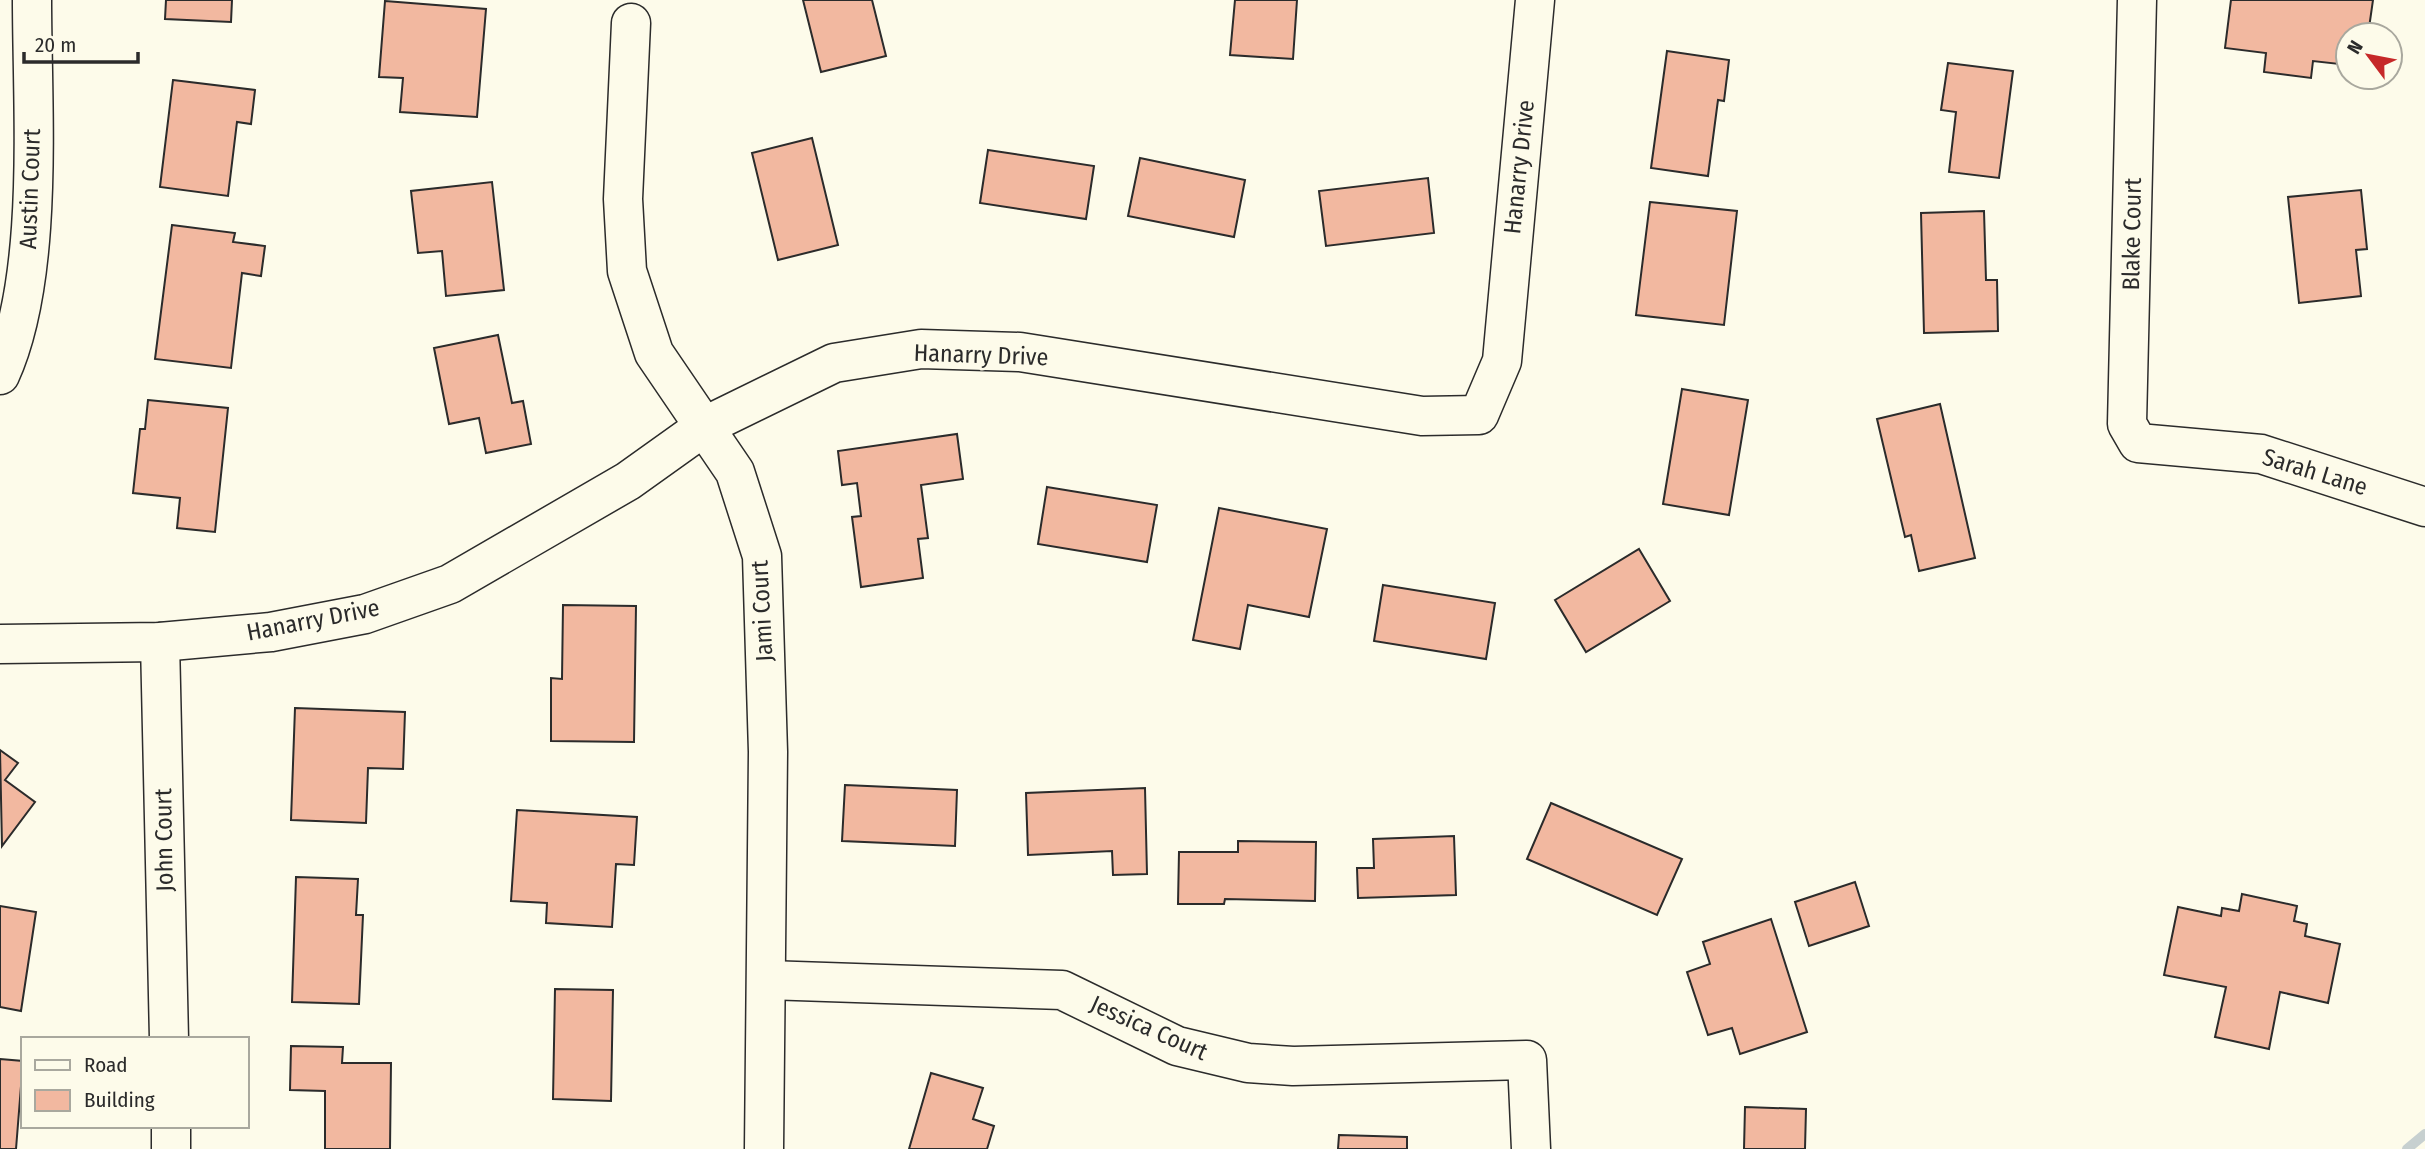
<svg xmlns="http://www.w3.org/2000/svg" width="2425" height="1149" font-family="'Fira Sans Condensed',sans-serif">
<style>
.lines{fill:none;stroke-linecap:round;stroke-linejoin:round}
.stream{stroke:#c7d0d0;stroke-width:10}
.building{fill:#f2b8a0;stroke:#2b2b2b;stroke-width:2}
.minor-casing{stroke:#2b2b2b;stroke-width:41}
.minor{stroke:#fdfbea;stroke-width:38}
.labels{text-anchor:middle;stroke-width:5;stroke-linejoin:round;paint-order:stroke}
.street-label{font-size:24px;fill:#2b2b2b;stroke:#fdfbea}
</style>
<rect width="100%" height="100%" fill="#fdfbea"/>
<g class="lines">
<path class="stream" d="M2407,1149L2425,1134"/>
</g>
<g class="building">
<path d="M166,0H232L231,22L165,19Z"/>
<path d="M803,0H872L886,56L821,72Z"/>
<path d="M1235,0H1297L1293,59L1230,55Z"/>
<path d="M2231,0H2373L2368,35H2348V65L2313,61L2311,78L2264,72L2266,53L2225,48Z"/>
<path d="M385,1L486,9L477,117L400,112L403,78L379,77Z"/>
<path d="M1667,51L1729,60L1724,101L1718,100L1708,176L1651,168Z"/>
<path d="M1948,63L2013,71L1999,178L1949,172L1956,112L1941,110Z"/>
<path d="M173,80L255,90L251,124L237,122L228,196L160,187Z"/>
<path d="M812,138L838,245L778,260L752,153Z"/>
<path d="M988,150L1094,166L1086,219L980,203Z"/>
<path d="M1140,158L1245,180L1234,237L1128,216Z"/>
<path d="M1428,178L1434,233L1326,246L1319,191Z"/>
<path d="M492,182L504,290L446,296L442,251L418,253L411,191Z"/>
<path d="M2361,190L2367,249L2356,250L2361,296L2299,303L2288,197Z"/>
<path d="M1650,202L1737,211L1724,325L1636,315Z"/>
<path d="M1984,211L1986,280H1997L1998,331L1924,333L1921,213Z"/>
<path d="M172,225L235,233L233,242L265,246L261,276L242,273L231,368L155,359Z"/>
<path d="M498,335L512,403L523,401L531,444L486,453L479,418L449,424L434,348Z"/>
<path d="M1682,389L1748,400L1729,515L1663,504Z"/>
<path d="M148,400L228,408L215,532L177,528L180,498L133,493L140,429H145Z"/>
<path d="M1940,404L1975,558L1919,571L1911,535L1905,537L1877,419Z"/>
<path d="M957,434L963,479L921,485L928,538L918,539L923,578L861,587L852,517L861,516L857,483L842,485L838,451Z"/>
<path d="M1047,487L1157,505L1147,562L1038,544Z"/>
<path d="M1219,508L1327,529L1309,617L1248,605L1240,649L1193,640Z"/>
<path d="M1639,549L1670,601L1586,652L1555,600Z"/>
<path d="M1383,585L1495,603L1486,659L1374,641Z"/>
<path d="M563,605L636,606L634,742L551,741V678L562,679Z"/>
<path d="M295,708L405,712L403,769L368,768L366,823L291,820Z"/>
<path d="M0,750L18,763L5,780L35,802L2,846Z"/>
<path d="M845,785L957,790L955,846L842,841Z"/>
<path d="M1145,788L1147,874L1113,875L1112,851L1028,855L1026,793Z"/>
<path d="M1551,803L1682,859L1657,915L1527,859Z"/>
<path d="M517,810L637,817L634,865L616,864L612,927L546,923L547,903L511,901Z"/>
<path d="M1454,836L1456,895L1358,898L1357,868H1374L1373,839Z"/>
<path d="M1238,841L1316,842L1315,901L1225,899L1224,904H1178L1179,852H1238Z"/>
<path d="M296,877L358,879L356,915H363L359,1004L292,1002Z"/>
<path d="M1855,882L1869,926L1809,946L1795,902Z"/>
<path d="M2242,894L2297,906L2294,921L2307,924L2305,936L2340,944L2328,1003L2280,992L2269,1049L2215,1037L2226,987L2164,975L2178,907L2221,916L2222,908L2239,911Z"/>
<path d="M0,906L36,912L21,1011L0,1007Z"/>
<path d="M1771,919L1807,1032L1740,1054L1732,1028L1708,1035L1687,972L1710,964L1703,942Z"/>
<path d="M555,989L613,990L611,1101L553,1099Z"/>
<path d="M291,1046L343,1047L342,1063H391L390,1149H325V1091L290,1090Z"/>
<path d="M0,1059L23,1061L16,1149H0Z"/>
<path d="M931,1073L983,1088L973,1119L994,1126L987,1149H909Z"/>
<path d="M1745,1107L1806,1109L1805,1149H1744Z"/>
<path d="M1339,1135L1407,1137V1149H1338Z"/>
</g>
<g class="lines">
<g class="minor-casing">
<g id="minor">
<path d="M2137,0L2127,424L2138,443L2261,454L2425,507"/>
<path d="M631,23L623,199L627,271L654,353L735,472L762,556L768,752L764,1149"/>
<path d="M0,375C45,277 32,109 32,0"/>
<path d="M160,642L169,1039"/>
<path d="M0,644L160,642L271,632L365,614L450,584L628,481L705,426L834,363L921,349L1020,352L1422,416L1479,415L1502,361L1535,0"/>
<path d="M767,980L1062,990L1177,1046L1248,1063L1293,1066L1527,1060L1531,1149"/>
<path d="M171,1126V1149"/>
</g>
</g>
<use href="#minor" class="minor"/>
</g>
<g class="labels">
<g class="street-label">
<text transform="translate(1519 167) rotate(-84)" y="8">Hanarry Drive</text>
<text transform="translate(30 189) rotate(-88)" y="8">Austin Court</text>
<text transform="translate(2132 234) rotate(-89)" y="8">Blake Court</text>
<text transform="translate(981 355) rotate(2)" y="8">Hanarry Drive</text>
<text transform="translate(2315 472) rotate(17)" y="8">Sarah Lane</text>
<text transform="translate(762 611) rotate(-93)" y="8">Jami Court</text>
<text transform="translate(313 620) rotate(-11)" y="8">Hanarry Drive</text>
<text transform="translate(164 840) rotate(-91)" y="8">John Court</text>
<text transform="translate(1149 1028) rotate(24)" y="8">Jessica Court</text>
</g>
</g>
<rect x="21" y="1037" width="228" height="91" fill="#fdfbea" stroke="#a9a89e" stroke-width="2"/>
<rect x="35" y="1060" width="35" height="10" fill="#fdfbea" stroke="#a9a89e" stroke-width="2"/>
<text x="84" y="1072" font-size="21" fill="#2b2b2b">Road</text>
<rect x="35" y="1090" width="35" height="21" fill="#f2b8a0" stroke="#a9a89e" stroke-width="2"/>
<text x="84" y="1107" font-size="21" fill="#2b2b2b">Building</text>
<g transform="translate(2369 56) rotate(302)"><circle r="33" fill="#fdfbea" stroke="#a9a89e" stroke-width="2"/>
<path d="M0-5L12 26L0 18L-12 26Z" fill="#c62828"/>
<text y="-10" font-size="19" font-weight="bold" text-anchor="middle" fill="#2b2b2b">N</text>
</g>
<path d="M24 52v10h114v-10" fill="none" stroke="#2b2b2b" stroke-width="3.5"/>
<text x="35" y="52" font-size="21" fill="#2b2b2b" stroke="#fdfbea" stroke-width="5" paint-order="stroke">20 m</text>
</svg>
